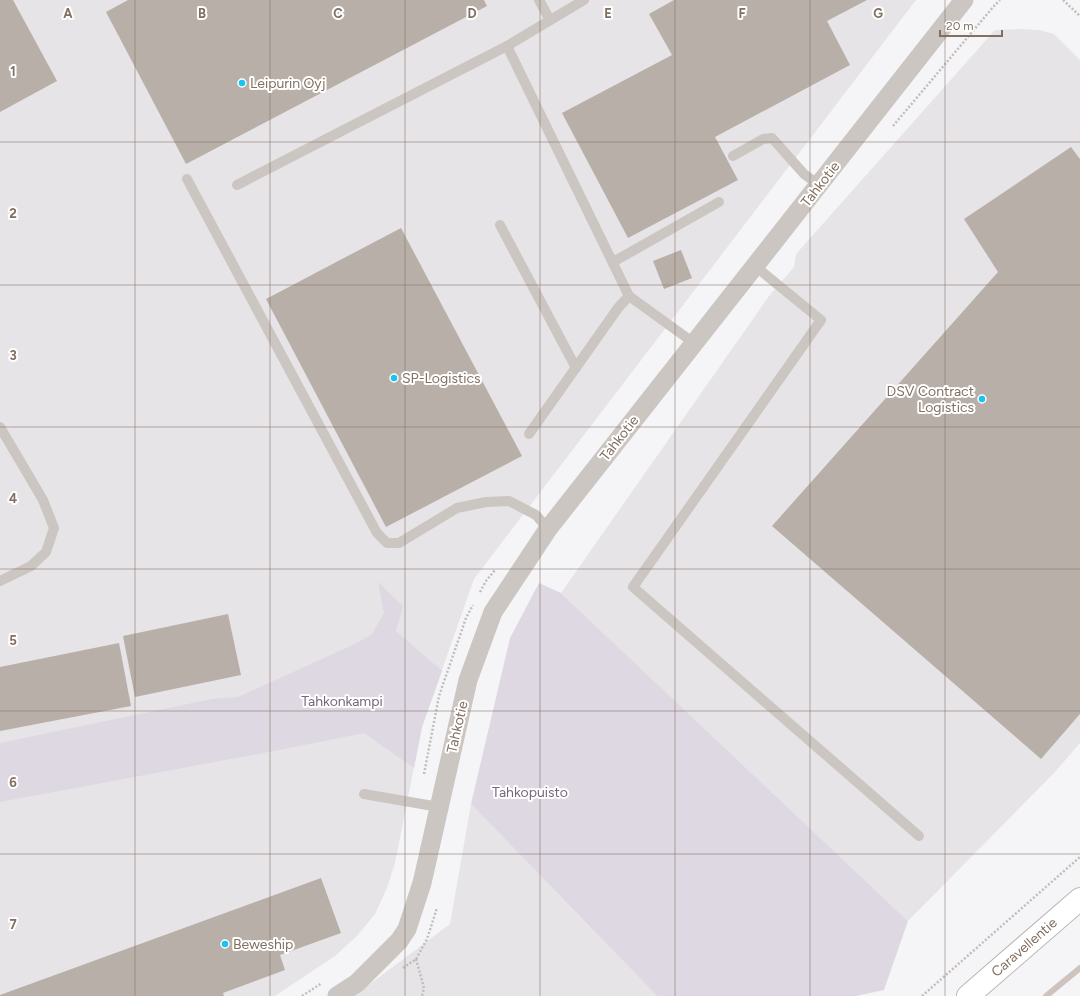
<svg xmlns="http://www.w3.org/2000/svg" width="1080" height="996" font-family="Figtree,sans-serif">
<style>
.built{fill:#e6e4e6}
.green{fill:#ded8e2}
.lines{fill:none;stroke-linecap:round;stroke-linejoin:round}
.stream{stroke:#cfc3be;stroke-width:6}
.building{fill:#b9afa9}
.secondary-casing{stroke:#beb7b2;stroke-width:24}
.path{stroke:#c1bdba;stroke-width:2.5;stroke-dasharray:2 2;stroke-linecap:butt}
.lane{stroke:#cbc6c2;stroke-width:10}
.street{stroke:#cbc6c2;stroke-width:19}
.secondary{stroke:#fff;stroke-width:22}
.grid{fill:none;stroke:#826f60;stroke-width:1;stroke-opacity:0.55}
.poi-dot{fill:#1bc3f2;stroke:#fff;stroke-width:1.5}
.labels{text-anchor:middle;stroke-width:4;stroke-linejoin:round;paint-order:stroke}
.poi-label{font-size:14px;fill:#826f60;stroke:#fff;text-anchor:start}
.street-label{font-size:14px;fill:#826f60;stroke:#fff}
.park-label{font-size:14px;fill:#79647f;stroke:#fff}
.grid-label{font-size:13px;text-anchor:middle;font-weight:bold;fill:#826f60;stroke:#fff;stroke-width:4;stroke-linejoin:round;paint-order:stroke}
</style>
<rect width="100%" height="100%" fill="#f5f5f8"/>
<g class="built">
<path d="M0,0H916L474,579L422,727L395,863L387,888L375,914L357,936L335,956L275,996H0Z"/>
<path d="M1022,29L1039,30L1054,34L1080,60V743L1055,772L908,921L561,593L769,296L794,267L796,254L995,30Z"/>
<path d="M471,804L657,996H354L450,924Z"/>
</g>
<g class="green">
<path d="M378,582L403,606L396,631L442,671L422,727L414,768L364,733L274,751L0,802V743L212,699L238,697L357,643L372,634L384,613Z"/>
<path d="M539,583L561,593L908,921L884,990L856,996H657L471,804L510,638Z"/>
</g>
<g class="lines">
<path class="stream" d="M1046,996L1080,968"/>
</g>
<g class="building">
<path d="M0,0H13L57,81L0,112Z"/>
<path d="M128,0H484L487,6L186,164L106,12Z"/>
<path d="M674,0H867L827,21L850,65L715,137L738,180L628,238L562,113L672,55L649,14Z"/>
<path d="M1071,147L1080,159V714L1041,759L772,526L998,272L964,219Z"/>
<path d="M401,228L522,456L386,527L266,299Z"/>
<path d="M681,250L692,278L664,289L653,261Z"/>
<path d="M228,614L241,675L135,697L123,636Z"/>
<path d="M119,643L131,706L0,731V667Z"/>
<path d="M321,878L341,933L280,955L285,970L223,993L224,996H0V995Z"/>
</g>
<g class="lines">
<g class="secondary-casing">
<path id="secondary" d="M968,996L1080,899"/>
</g>
<g class="path">
<path d="M1063,0L1080,16"/>
<path d="M893,126L994,6L1000,0"/>
<path d="M480,592L486,581L495,570"/>
<path d="M424,774L439,696L466,618L473,605"/>
<path d="M416,959L424,988L422,996"/>
<path d="M403,968L416,959L427,939L437,908"/>
<path d="M302,996L322,983"/>
<path d="M922,996L1080,857"/>
</g>
<g class="lane">
<path d="M539,0L550,20"/>
<path d="M507,46L584,0"/>
<path d="M733,156L763,139L772,138L804,174L819,185"/>
<path d="M187,179L377,533L387,543H399L457,508L486,502L509,501L536,515L548,529"/>
<path d="M237,185L507,46L629,296L694,343"/>
<path d="M500,225L576,368"/>
<path d="M613,262L719,202"/>
<path d="M755,266L821,320L633,587L919,836"/>
<path d="M0,427L43,500L54,528L46,552L31,566L0,581"/>
<path d="M529,434L618,308L629,296"/>
<path d="M364,794L439,807"/>
</g>
<path class="street" d="M337,996L357,983L399,941L407,929L422,883L468,680L493,612L548,529L964,0"/>
<use href="#secondary" class="secondary"/>
</g>
<path class="grid" d="M135,0V996M270,0V996M405,0V996M540,0V996M675,0V996M810,0V996M945,0V996M0,142H1080M0,285H1080M0,427H1080M0,569H1080M0,711H1080M0,854H1080"/>
<g class="poi-dot">
<circle cx="242" cy="83" r="4"/>
<circle cx="394" cy="378" r="4"/>
<circle cx="982" cy="399" r="4"/>
<circle cx="225" cy="944" r="4"/>
</g>
<g class="labels">
<g class="poi-label">
<text x="250" y="88">Leipurin Oyj</text>
<text x="402" y="383">SP-Logistics</text>
<text x="974" y="396" text-anchor="end">DSV Contract<tspan x="974" dy="16">Logistics</tspan></text>
<text x="233" y="949">Beweship</text>
</g>
<g class="street-label">
<text transform="translate(820 184) rotate(-52)" y="5">Tahkotie</text>
<text transform="translate(619 438) rotate(-52)" y="5">Tahkotie</text>
<text transform="translate(457 727) rotate(-77)" y="5">Tahkotie</text>
<text transform="translate(1024 947) rotate(-41)" y="5">Caravellentie</text>
</g>
<g class="park-label">
<text x="342" y="706">Tahkonkampi</text>
<text x="530" y="797">Tahkopuisto</text>
</g>
</g>
<g class="grid-label">
<text x="68" y="18">A</text>
<text x="202" y="18">B</text>
<text x="338" y="18">C</text>
<text x="472" y="18">D</text>
<text x="608" y="18">E</text>
<text x="742" y="18">F</text>
<text x="878" y="18">G</text>
<text x="13" y="76">1</text>
<text x="13" y="218">2</text>
<text x="13" y="360">3</text>
<text x="13" y="503">4</text>
<text x="13" y="645">5</text>
<text x="13" y="787">6</text>
<text x="13" y="929">7</text>
</g>
<path d="M940 30v6h62v-6" fill="none" stroke="#826f60" stroke-width="2"/>
<text x="946" y="30" font-size="12" fill="#826f60" stroke="#ffffff" stroke-width="3" paint-order="stroke">20 m</text>
</svg>
